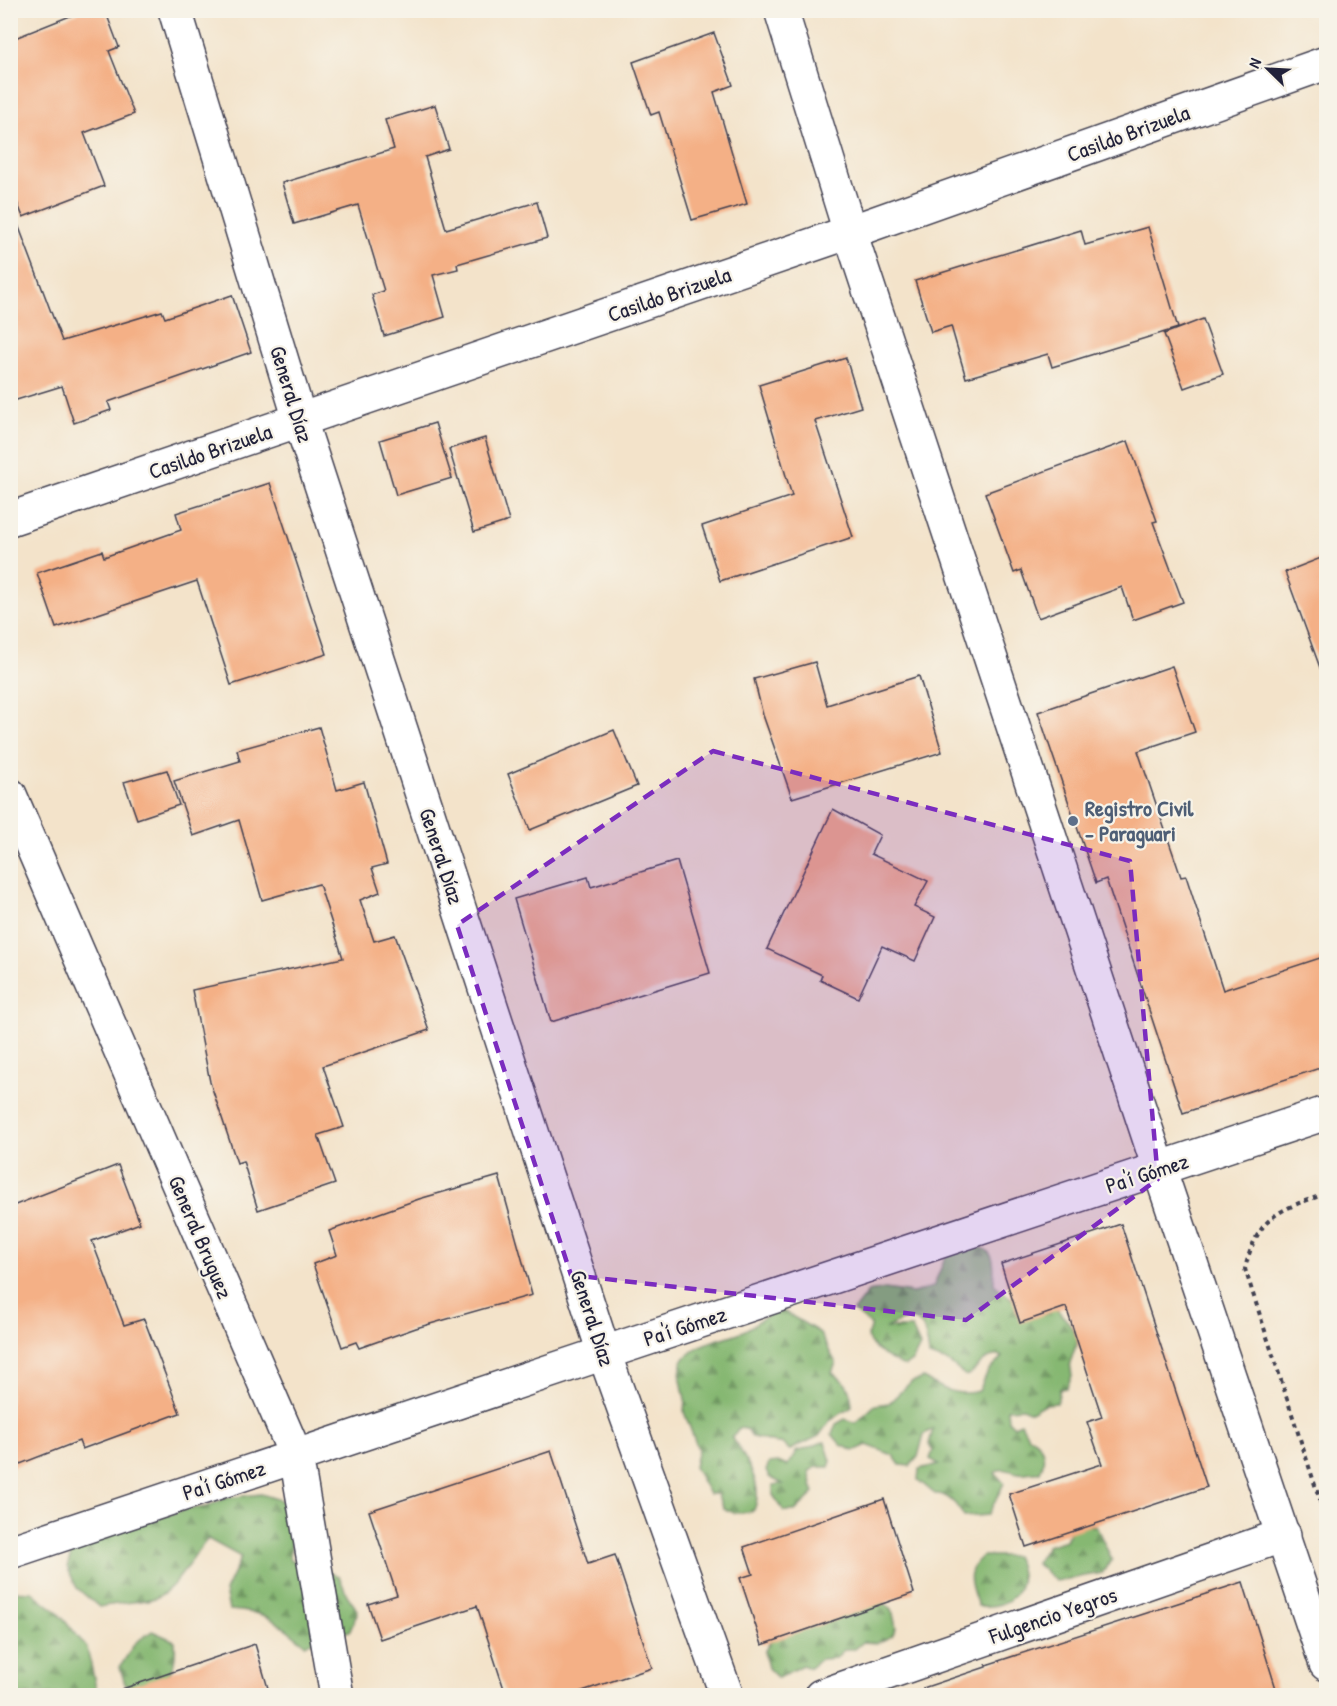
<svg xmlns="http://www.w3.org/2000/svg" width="1337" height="1706" font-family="'Patrick Hand',sans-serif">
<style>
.forest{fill:url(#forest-firs);stroke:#546d56;stroke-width:1.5}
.building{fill:#f4b086}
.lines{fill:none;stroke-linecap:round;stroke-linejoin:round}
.street-casing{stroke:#413f50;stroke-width:36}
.secondary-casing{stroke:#413f50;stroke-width:36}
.path{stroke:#413f50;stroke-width:4;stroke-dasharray:4.5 4.5;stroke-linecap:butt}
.street{stroke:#fff;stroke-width:33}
.secondary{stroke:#fff;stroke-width:33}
.marked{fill:#7b2cbf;fill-opacity:0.2;stroke:#7b2cbf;stroke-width:4.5;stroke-dasharray:12 8;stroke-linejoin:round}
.service-dot{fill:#5c6f8a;stroke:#f7f3e8;stroke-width:2}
.labels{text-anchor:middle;stroke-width:4.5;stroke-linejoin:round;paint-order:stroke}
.street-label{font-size:22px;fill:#22223b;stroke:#f7f3e8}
.service-label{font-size:22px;font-weight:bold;fill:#4e5e75;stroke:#f7f3e8;text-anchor:start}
</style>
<defs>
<pattern id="forest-firs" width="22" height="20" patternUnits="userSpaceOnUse" patternTransform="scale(1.5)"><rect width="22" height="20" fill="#86b872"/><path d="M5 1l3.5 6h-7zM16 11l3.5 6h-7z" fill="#6d955f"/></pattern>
</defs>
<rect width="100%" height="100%" fill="#f7f3e8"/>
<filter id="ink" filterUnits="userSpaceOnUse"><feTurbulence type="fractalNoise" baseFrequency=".0167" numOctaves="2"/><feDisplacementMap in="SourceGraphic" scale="12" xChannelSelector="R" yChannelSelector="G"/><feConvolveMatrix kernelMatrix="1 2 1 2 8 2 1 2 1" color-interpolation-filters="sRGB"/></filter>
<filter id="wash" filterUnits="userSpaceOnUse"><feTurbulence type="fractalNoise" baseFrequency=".008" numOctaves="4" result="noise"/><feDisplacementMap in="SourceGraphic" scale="24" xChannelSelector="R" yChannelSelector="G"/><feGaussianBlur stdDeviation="1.35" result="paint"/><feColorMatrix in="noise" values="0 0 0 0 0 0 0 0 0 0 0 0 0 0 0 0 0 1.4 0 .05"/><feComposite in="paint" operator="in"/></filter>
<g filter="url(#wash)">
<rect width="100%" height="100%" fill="#f3e3ca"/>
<g class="forest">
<path d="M977,1246C998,1252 993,1266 994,1284L1013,1300L1051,1303L1069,1323L1078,1339L1070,1363L1072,1376L1066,1388L1060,1389L1057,1403L1044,1404L1031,1412L1022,1408L1007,1409L1008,1420L1014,1426L1021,1423L1028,1436C1044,1444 1047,1456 1040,1472C1033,1471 1025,1474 1019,1473C1009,1472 1004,1465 995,1473L1004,1483L988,1515L964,1517C958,1506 949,1493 935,1494L918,1480L919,1469L939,1464L930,1459L933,1451L929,1444L933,1429L924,1434L918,1457L910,1466L900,1465L893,1455L867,1445L854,1451L841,1445L832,1434L836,1424L845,1419L856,1423L875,1405L889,1403L911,1382L923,1378C941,1389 958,1397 979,1391L988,1371L1003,1357C985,1351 981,1369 966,1376L948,1362L929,1356C926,1324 920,1309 886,1328H912L920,1346L913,1360L905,1366C890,1360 874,1352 867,1337L871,1325L853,1311L868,1292L885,1289L913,1293L933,1287L946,1256Z"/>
<path d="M783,1311L819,1332L836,1363L832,1373C848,1383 851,1389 852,1407L831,1419L819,1436L790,1450L781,1443C769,1444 763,1438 752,1437L746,1429L739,1428L732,1437C745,1458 765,1485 754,1510C742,1514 735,1514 724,1509L717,1494H709L694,1467L698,1449L684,1412L685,1399L680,1375L682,1361C702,1339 716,1342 741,1332C759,1324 760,1315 783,1311Z"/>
<path d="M825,1442L831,1461L829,1467H817L809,1471L814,1493L795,1511H784L773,1495V1485L783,1484L769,1477L766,1471L769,1463L778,1462L787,1466L797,1451C806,1451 815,1443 825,1442Z"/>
<path d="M261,1494L280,1500L293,1516L290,1560L339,1576L347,1595L358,1611L350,1631L305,1644C276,1620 268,1612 229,1610L225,1591L241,1557L208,1539C192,1555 176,1591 155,1598C143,1602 114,1603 99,1607L77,1588L67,1567L72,1551L93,1540L183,1510L206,1507L226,1498Z"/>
<path d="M1081,1525L1096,1526L1112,1560L1102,1573L1056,1581L1036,1563L1047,1546L1066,1540L1072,1527Z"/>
<path d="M983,1556H1015C1032,1588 1011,1609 978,1606C971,1586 963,1571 983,1556Z"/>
<path d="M10,1591L32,1592L57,1612L72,1629L87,1648L97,1691L95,1695H11Z"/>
<path d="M878,1599L892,1609L896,1628L892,1636L877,1643L863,1642L855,1649H844L836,1658L821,1659L810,1668L802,1665L778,1678L768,1668L764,1652L783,1622Z"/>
<path d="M152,1631L175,1641C177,1667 172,1675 150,1690L125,1684L120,1667L135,1643Z"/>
</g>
<g id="blocks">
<g class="building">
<path d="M85,10H105L119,47L109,51L134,114L84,133L104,186L23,217L10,184V40Z"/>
<path d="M714,33L733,85L714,92L747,204L692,220L659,112L651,115L633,62Z"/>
<path d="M435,105L449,149L425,157L446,229L537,202L547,238L457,264L458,269L433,275L445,317L384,336L372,295L384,291L358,205L294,224L282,183L394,149L385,120Z"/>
<path d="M10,214H14L62,341L162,311L165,318L232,295L251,352L108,402L111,410L74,423L62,386L10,402Z"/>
<path d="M1148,227L1178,328L1052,367L1048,354L966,378L951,326L931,332L915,281L1081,230L1085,245Z"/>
<path d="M1203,319L1223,374L1184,388L1164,334Z"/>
<path d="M846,358L861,407L815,421L853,537L720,581L702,526L792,496L759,385Z"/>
<path d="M435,423L452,478L396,495L380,440Z"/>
<path d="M485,438L509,521L474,532L449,449Z"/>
<path d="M1128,441L1157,521L1153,522L1183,602L1133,620L1122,587L1038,618L1021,570L1014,573L985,493Z"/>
<path d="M270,483L327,654L231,685L197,581L56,628L37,573L102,551L104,557L181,530L176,513Z"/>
<path d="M1326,556V672L1322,673L1285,572Z"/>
<path d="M815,662L827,705L919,676L942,752L792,798L763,715L754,679Z"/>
<path d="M1172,666L1195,732L1138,751L1181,877L1186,876L1223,990L1326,956V1066L1183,1113L1106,879L1096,883L1038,712Z"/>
<path d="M319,727L337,790L364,782L387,864L372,868L380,892L360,900L374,941L395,935L429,1030L323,1066L344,1127L318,1135L335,1184L258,1210L243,1161L237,1163L210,1082L192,990L343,958L319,884L262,900L239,820L193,836L174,781L240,761L237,750Z"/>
<path d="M614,730L637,786L530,830L508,774Z"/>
<path d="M167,770L179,805L137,819L124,782Z"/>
<path d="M833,809L880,835L871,854L928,881L914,907L935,917L915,961L882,946L858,998L820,980L822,975L767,949Z"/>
<path d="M677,861L710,973L551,1022L514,899L588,877L591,887Z"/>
<path d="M118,1165L140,1223L92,1241L124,1325L144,1319L180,1413L82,1449L79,1441L10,1468V1207Z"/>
<path d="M499,1176L532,1295L416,1328L359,1348L356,1342L342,1347L313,1264L337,1255L329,1231L419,1199Z"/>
<path d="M1121,1224L1207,1487L1026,1547L1009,1494L1102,1464L1087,1422L1102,1417L1066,1307L1020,1323L1001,1264Z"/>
<path d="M551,1451L588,1564L615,1555L652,1668L570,1695H506L477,1606L380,1639L368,1604L397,1595L369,1511Z"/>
<path d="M884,1499L914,1593L762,1645L740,1578L753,1574L744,1547Z"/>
<path d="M1243,1582L1278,1695H924L923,1688L986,1667V1665Z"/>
<path d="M255,1644L270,1695H123L122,1689Z"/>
</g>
</g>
</g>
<g filter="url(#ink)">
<use href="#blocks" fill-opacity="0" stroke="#413f50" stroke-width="1.5"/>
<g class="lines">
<g class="street-casing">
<g id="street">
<path d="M781,10L850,232L1159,1168L1326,1664"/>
<path d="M10,519L850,232L1326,63"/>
<path d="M10,795L296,1456L337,1696"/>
<path d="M10,1552L604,1353L300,420L175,10"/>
<path d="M821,1696L1284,1535"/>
</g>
</g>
<g class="secondary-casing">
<path id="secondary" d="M727,1696L604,1353L1326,1113"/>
</g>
<path class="path" d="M1326,1194C1279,1209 1257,1217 1245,1269L1326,1519"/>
<use href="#street" class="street"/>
<use href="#secondary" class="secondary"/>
</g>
</g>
<path class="marked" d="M713,751L1130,861L1158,1179L966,1320L571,1275L457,925Z"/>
<circle class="service-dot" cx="1073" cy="821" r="6"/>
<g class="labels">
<g class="street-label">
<text transform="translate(1128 133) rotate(-20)" y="8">Casildo Brizuela</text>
<text transform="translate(669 294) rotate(-19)" y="8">Casildo Brizuela</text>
<text transform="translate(292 394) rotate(73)" y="8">General Díaz</text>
<text transform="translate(210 451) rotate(-19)" y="8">Casildo Brizuela</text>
<text transform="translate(442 856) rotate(72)" y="8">General Díaz</text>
<text transform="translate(1147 1173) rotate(-18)" y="8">Pa'í Gómez</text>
<text transform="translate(201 1237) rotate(67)" y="8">General Bruguez</text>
<text transform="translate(593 1318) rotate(72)" y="8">General Díaz</text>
<text transform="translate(685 1326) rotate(-18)" y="8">Pa'í Gómez</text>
<text transform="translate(224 1480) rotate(-18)" y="8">Pa'í Gómez</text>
<text transform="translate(1053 1615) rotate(-19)" y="8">Fulgencio Yegros</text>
</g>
<g class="service-label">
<text x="1085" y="816">Registro Civil<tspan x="1085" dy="25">- Paraguari</tspan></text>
</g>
</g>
<rect width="1337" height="1706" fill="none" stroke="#f7f3e8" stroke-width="36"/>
<g transform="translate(1268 69) rotate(294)" stroke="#f7f3e8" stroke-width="4.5" paint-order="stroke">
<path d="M0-4.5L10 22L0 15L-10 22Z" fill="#22223b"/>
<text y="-9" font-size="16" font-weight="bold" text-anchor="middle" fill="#22223b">N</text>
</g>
</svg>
